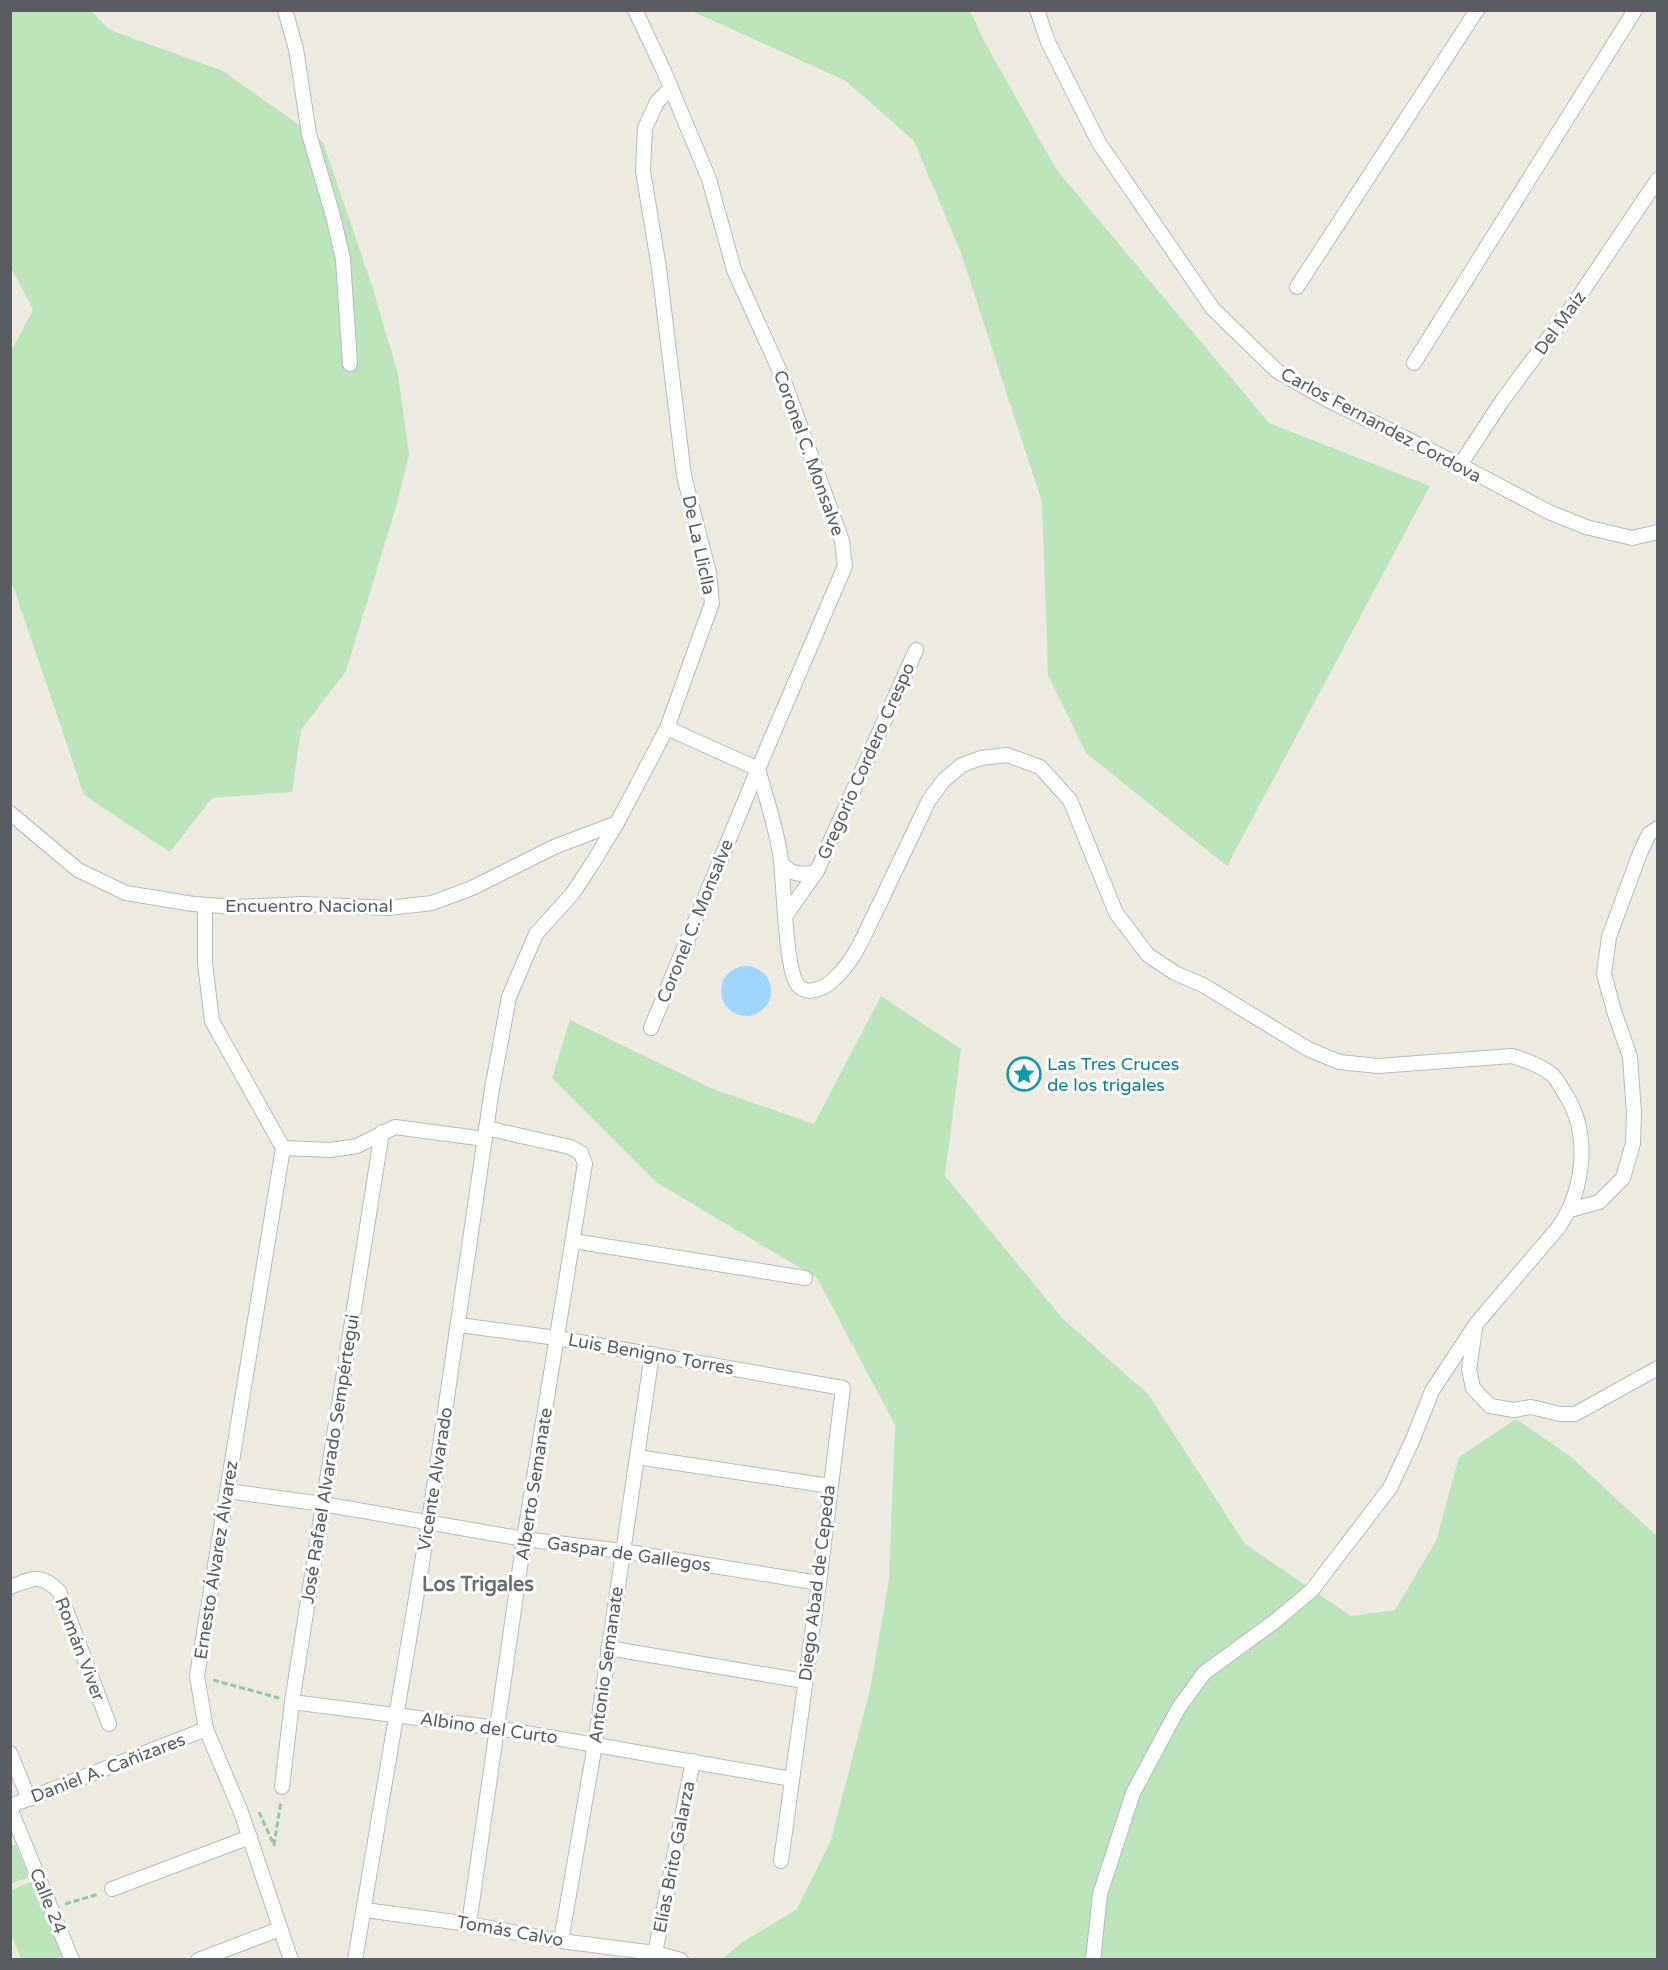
<svg xmlns="http://www.w3.org/2000/svg" width="1668" height="1970" font-family="'Varela Round',sans-serif">
<style>
.green{fill:#bce5bc}
.water{fill:#9ed6ff}
.lines{fill:none;stroke-linecap:round;stroke-linejoin:round}
.minor-casing{stroke:#b6b9be;stroke-width:16}
.path{stroke:#95c6a2;stroke-width:3;stroke-dasharray:6 3;stroke-linecap:butt}
.minor{stroke:#fff;stroke-width:14}
.labels{text-anchor:middle;stroke-width:6;stroke-linejoin:round;paint-order:stroke}
.street-label{font-size:18px;fill:#595d62;stroke:#fff}
.culture-label{font-size:18px;fill:#0d838f;stroke:#fff;text-anchor:start}
.neighbourhood-label{font-size:20px;font-weight:bold;fill:#6a6f74;stroke:#fff}
</style>
<rect width="100%" height="100%" fill="#edeae0"/>
<g class="green">
<path d="M11,11H91L110,30L223,71L323,142L372,286L398,374L409,455L396,507L346,671L301,730L292,792L212,798L170,852L84,795L10,577V353L33,310L11,267Z"/>
<path d="M692,11H970L983,39L1056,169L1269,423L1430,486L1227,866L1086,753L1048,675L1042,502L961,253L914,141L846,81Z"/>
<path d="M881,996L961,1049L945,1176L1062,1318L1148,1394L1245,1544L1351,1616L1395,1610L1436,1541L1459,1457L1516,1419L1570,1456L1657,1536V1959H722L744,1941L797,1909L831,1840L870,1690L889,1580L895,1425L817,1278L656,1182L552,1078L570,1020L713,1089L814,1124Z"/>
<path d="M15,1844L29,1877L11,1884V1845Z"/>
<path d="M32,1881L63,1956L53,1959H21L11,1934L10,1891Z"/>
</g>
<circle class="water" cx="746" cy="991" r="25"/>
<g class="lines">
<g class="minor-casing">
<g id="minor">
<path d="M285,10L296,49L309,134L333,216L343,259L350,364"/>
<path d="M635,10L663,69L709,179L734,270L782,376L842,541L845,566L758,769L651,1028"/>
<path d="M1037,10L1048,42L1099,143L1213,309L1277,371L1326,399L1460,465L1549,512L1586,527L1632,538L1658,532"/>
<path d="M1297,287L1477,10"/>
<path d="M1414,363L1635,10"/>
<path d="M1460,465L1502,401L1576,301L1658,179"/>
<path d="M667,728L758,769"/>
<path d="M758,769C766,797 775,824 780,853C784,879 785,967 797,984C807,998 827,987 836,977C856,959 866,930 878,907C895,871 912,836 929,800L944,780L962,765L981,758L1007,755L1040,767L1070,800L1116,913L1148,955L1175,973L1203,985L1308,1049L1339,1062L1378,1066L1512,1056C1525,1060 1539,1065 1550,1073C1556,1077 1560,1086 1564,1092C1591,1132 1585,1189 1558,1228L1476,1324L1432,1391L1413,1439L1390,1488L1312,1590L1274,1622L1204,1673L1178,1709L1133,1793L1100,1894L1093,1960"/>
<path d="M10,813L78,870L126,893L193,904L236,907L303,904L388,908L432,903L472,888L554,847L617,823"/>
<path d="M781,862C790,875 803,876 817,871"/>
<path d="M205,905V963L212,1021L283,1148"/>
<path d="M786,915L817,871L916,650"/>
<path d="M283,1148L197,1676L206,1729L241,1812L291,1960"/>
<path d="M283,1148L331,1150L357,1146L395,1127L485,1139"/>
<path d="M1570,1210L1599,1202L1623,1178L1633,1143L1634,1113L1630,1057L1614,1011L1604,974L1609,937L1640,853L1649,834L1658,828"/>
<path d="M573,1241L805,1278"/>
<path d="M459,1325L557,1338L843,1388L819,1583L781,1861"/>
<path d="M1475,1329L1469,1369L1473,1388L1490,1406L1514,1410L1531,1407L1560,1414H1575L1658,1368"/>
<path d="M637,1457L830,1486"/>
<path d="M227,1491L323,1504L524,1539L622,1551L819,1583"/>
<path d="M10,1587C33,1578 40,1573 59,1591L109,1724"/>
<path d="M608,1648L804,1681"/>
<path d="M292,1702L497,1728L792,1779"/>
<path d="M10,1753L29,1799"/>
<path d="M282,1787L292,1702L382,1132"/>
<path d="M10,1806L206,1729"/>
<path d="M10,1808L72,1960"/>
<path d="M112,1889L250,1837"/>
<path d="M365,1910L469,1924L561,1941L655,1953L681,1960"/>
<path d="M469,1924L524,1539L585,1164L581,1153L570,1147L486,1128"/>
<path d="M561,1941L595,1744L652,1354"/>
<path d="M655,1953L693,1761"/>
<path d="M198,1960L280,1929"/>
<path d="M355,1960L429,1521L492,1089L509,997L536,934L573,893L592,864L617,823L667,728L712,603L709,573L684,476L659,268L643,171L645,128L657,102L671,88"/>
</g>
</g>
<g class="path">
<path d="M213,1680L279,1698"/>
<path d="M259,1812L274,1845L281,1801"/>
<path d="M65,1904L99,1894"/>
</g>
<use href="#minor" class="minor"/>
</g>
<defs>
<g id="sight-ring" transform="scale(1.725)"><circle r="9.5" fill="#fff" stroke="#0f9aa8" stroke-width="1.5"/><path d="M0-6L1.8-2.2L6-1.7L2.9 1.2L3.7 5.4L0 3.3L-3.7 5.4L-2.9 1.2L-6-1.7L-1.8-2.2Z" fill="#0f9aa8"/></g>
</defs>
<g fill-rule="evenodd">
<use href="#sight-ring" x="1024" y="1074"/>
</g>
<g class="labels">
<g class="street-label">
<text transform="translate(1560 323) rotate(-54)" y="6">Del Maíz</text>
<text transform="translate(1381 425) rotate(28)" y="6">Carlos Fernandez Cordova</text>
<text transform="translate(809 453) rotate(70)" y="6">Coronel C. Monsalve</text>
<text transform="translate(699 545) rotate(78)" y="6">De La Lliclla</text>
<text transform="translate(866 761) rotate(-66)" y="6">Gregorio Cordero Crespo</text>
<text x="309" y="912">Encuentro Nacional</text>
<text transform="translate(695 921) rotate(-68)" y="6">Coronel C. Monsalve</text>
<text transform="translate(651 1354) rotate(10)" y="6">Luis Benigno Torres</text>
<text transform="translate(330 1459) rotate(-81)" y="6">José Rafael Alvarado Sempértegui</text>
<text transform="translate(435 1479) rotate(-81)" y="6">Vicente Alvarado</text>
<text transform="translate(534 1484) rotate(-81)" y="6">Alberto Semanate</text>
<text transform="translate(629 1554) rotate(8)" y="6">Gaspar de Gallegos</text>
<text transform="translate(216 1560) rotate(-81)" y="6">Ernesto Álvarez Álvarez</text>
<text transform="translate(817 1583) rotate(-83)" y="6">Diego Abad de Cepeda</text>
<text transform="translate(80 1649) rotate(69)" y="6">Román Viver</text>
<text transform="translate(606 1665) rotate(-82)" y="6">Antonio Semanate</text>
<text transform="translate(489 1728) rotate(8)" y="6">Albino del Curto</text>
<text transform="translate(108 1768) rotate(-21)" y="6">Daniel A. Cañizares</text>
<text transform="translate(674 1857) rotate(-79)" y="6">Elías Brito Galarza</text>
<text transform="translate(48 1901) rotate(68)" y="6">Calle 24</text>
<text transform="translate(510 1931) rotate(10)" y="6">Tomás Calvo</text>
</g>
<g class="culture-label">
<text x="1047" y="1070">Las Tres Cruces<tspan x="1047" dy="21">de los trigales</tspan></text>
</g>
<g class="neighbourhood-label">
<text x="478" y="1591">Los Trigales</text>
</g>
</g>
<rect width="1668" height="1970" fill="none" stroke="#595d62" stroke-width="24"/>
</svg>
